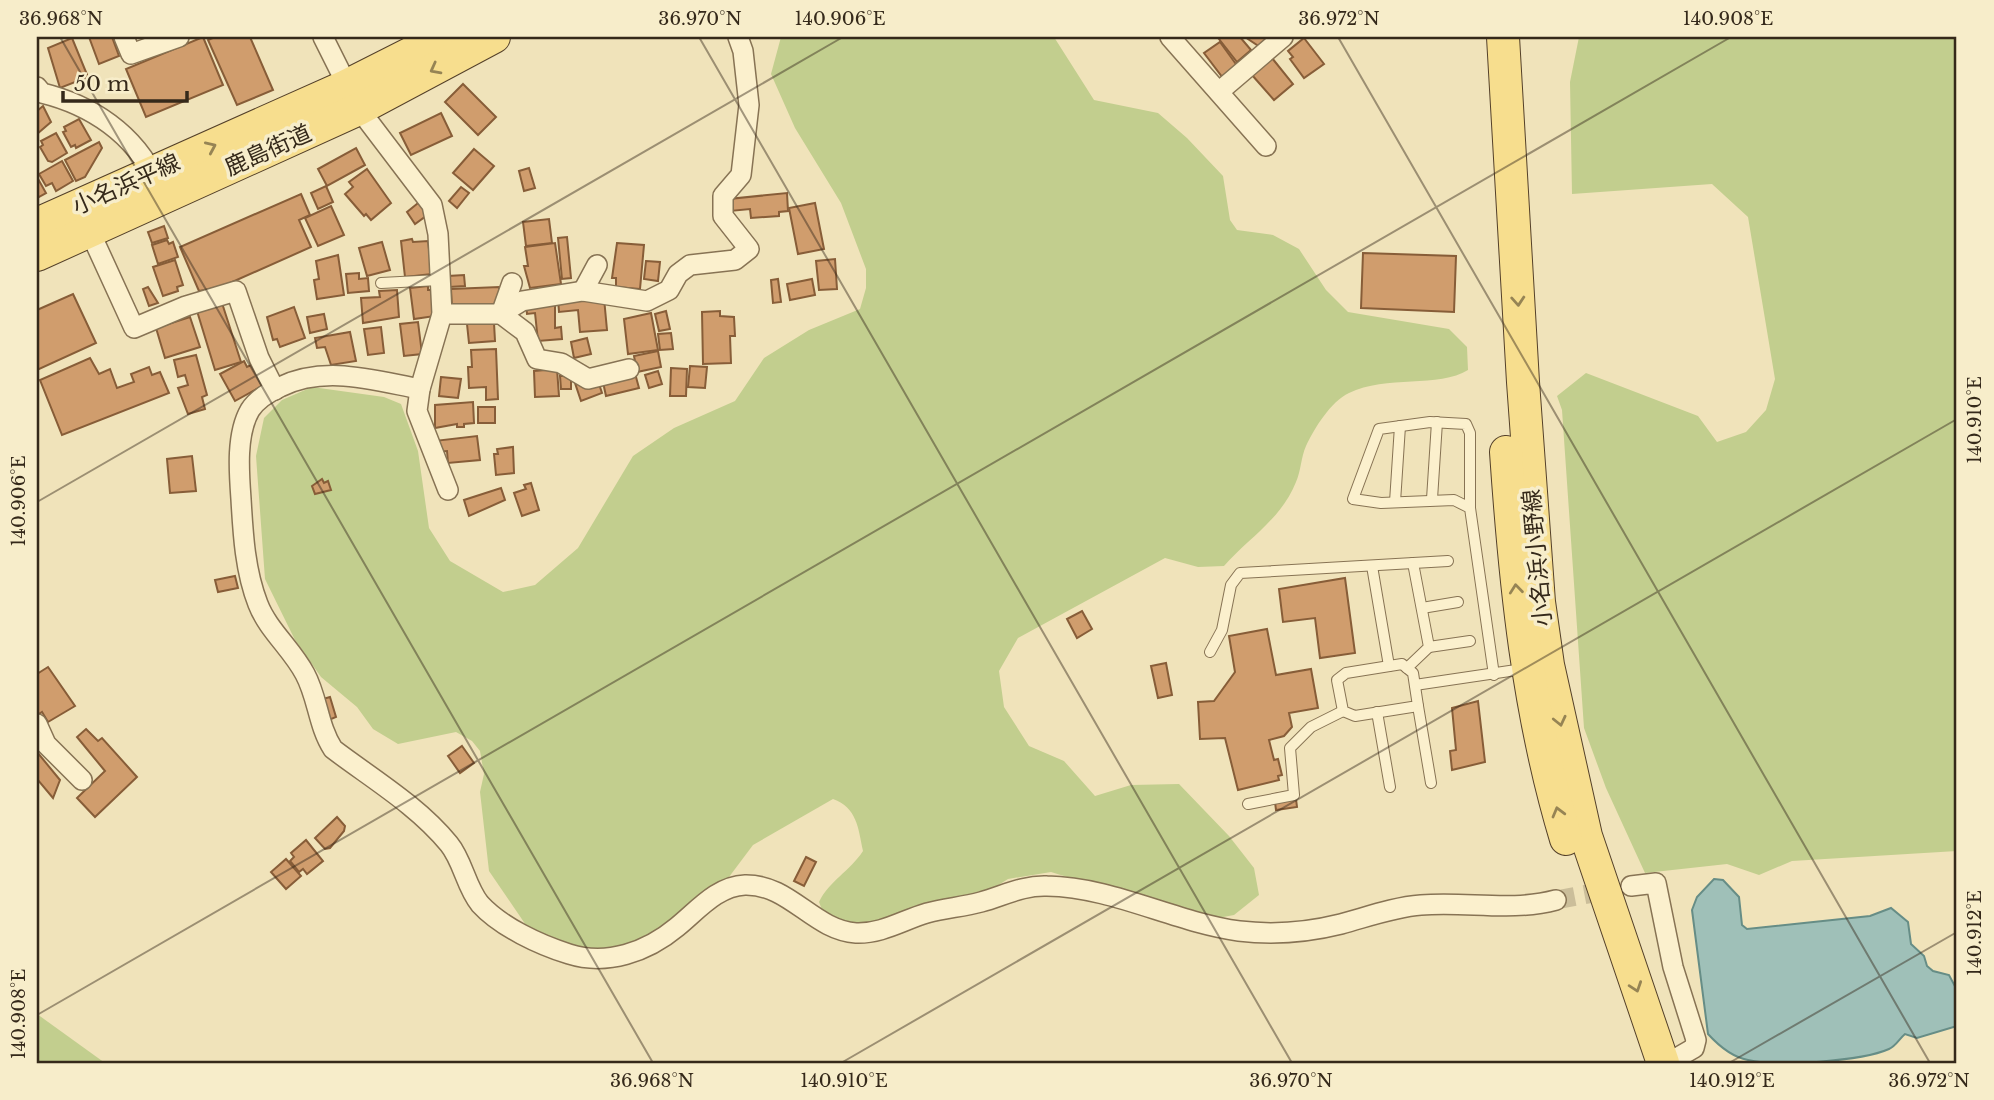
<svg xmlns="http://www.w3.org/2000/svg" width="1994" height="1100" font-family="'Libre Baskerville','Noto Sans JP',serif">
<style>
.green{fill:#c2ce8e}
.water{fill:#9fc0b8;stroke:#668d86;stroke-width:2}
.building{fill:#d09d6d;stroke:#875d38;stroke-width:2}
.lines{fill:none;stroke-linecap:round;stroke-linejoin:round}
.street-tunnel{stroke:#cbbe9a;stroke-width:19;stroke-dasharray:19 10;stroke-linecap:butt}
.lane-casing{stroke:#877354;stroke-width:12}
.street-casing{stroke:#877354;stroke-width:22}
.primary-casing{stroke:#544029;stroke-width:34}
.lane{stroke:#fbf0cd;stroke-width:10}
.street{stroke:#fbf0cd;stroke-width:19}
.primary{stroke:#f7de8e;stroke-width:32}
.oneway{stroke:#968454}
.ticks{fill:none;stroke:#35291a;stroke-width:2;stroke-opacity:0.45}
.labels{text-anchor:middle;stroke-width:7;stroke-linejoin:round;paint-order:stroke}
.street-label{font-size:23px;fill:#35291a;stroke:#f7edca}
.neatline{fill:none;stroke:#35291a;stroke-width:2.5}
.ticks-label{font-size:18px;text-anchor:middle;fill:#35291a}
</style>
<rect width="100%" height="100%" fill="#f0e3ba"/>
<g class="green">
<path d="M781,37H1054L1094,100L1158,113L1187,138L1223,176L1230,220L1237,230L1273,235L1299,249L1326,290L1348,312L1449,329L1467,347L1468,370C1439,388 1386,375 1349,393C1331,401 1314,429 1306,446C1301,457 1301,471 1296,482C1282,518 1249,538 1224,566L1198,567L1165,558L1018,638L999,671L1004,707L1029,746L1064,761L1095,796L1131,785L1179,784L1229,836L1254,868L1259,895L1234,915L1207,920L1051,872L1008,879L984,894L882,923H848L824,915L819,902C829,881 850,871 863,851C858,827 857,808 833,799L753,845L729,877L670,926L626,948L586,954L532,934L489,871L480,792L484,774L480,751L472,741L456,732L398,744L373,729L357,707L321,677L295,640L265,579L256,456L264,418L282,400L312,387L384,397L401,404L418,451L429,528L450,561L503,592L535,585L578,548L633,456L674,428L735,401L764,358L809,330L860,309L866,288V269L841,203L795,128L771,74Z"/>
<path d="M1579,37H1957V851L1792,861L1759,875L1727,864L1645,873L1606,788L1584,728L1562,410L1557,396L1586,373L1698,416L1717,442L1746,432L1766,410L1775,379L1748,217L1712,184L1572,194L1570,82Z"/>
<path d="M37,1014L105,1063H37Z"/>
</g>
<path class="water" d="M1714,879L1723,880L1739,897L1742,925L1747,929L1870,916L1891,908L1908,922L1911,944L1924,956L1927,966L1933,971L1949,975L1957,990V1026L1917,1038L1905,1034C1899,1039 1896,1046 1889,1049C1862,1061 1778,1067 1748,1060C1732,1057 1718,1045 1708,1034L1692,910L1697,897Z"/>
<g class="building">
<path d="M89,37H112L119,56L99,64Z"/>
<path d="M203,37L223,85L146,117L126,69Z"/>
<path d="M215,37H250L273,90L237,105L208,40Z"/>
<path d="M1222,37H1240L1251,50L1237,62L1219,39Z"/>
<path d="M1245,37H1273L1260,47Z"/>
<path d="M72,38L88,77L60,88L48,48Z"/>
<path d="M1304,38L1324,64L1304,78L1290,59L1293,57L1288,51Z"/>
<path d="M1220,42L1238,67L1223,78L1204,53Z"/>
<path d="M1272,58L1293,84L1274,100L1252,75Z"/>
<path d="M463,84L496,117L478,135L445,102Z"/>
<path d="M43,106L51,122L37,134V111Z"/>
<path d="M441,113L452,136L411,155L400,133Z"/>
<path d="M79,119L91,140L76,148L75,145L71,147L63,132L66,131L64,127Z"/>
<path d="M56,133L67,153L52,162L48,161L40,147L43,145L41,141Z"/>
<path d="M99,142L102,148L85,177L76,181L65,160Z"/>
<path d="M356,148L365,165L327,186L318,169Z"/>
<path d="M474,149L494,166L473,190L453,173Z"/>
<path d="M62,161L73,181L56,191L52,183L46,186L39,174Z"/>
<path d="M529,168L535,188L524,191L519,171Z"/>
<path d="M367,169L391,203L371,220L366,214L364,216L345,194L353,187L349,182Z"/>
<path d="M37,177L46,193L37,198Z"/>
<path d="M326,186L333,202L318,209L311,193Z"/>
<path d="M461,187L469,193L457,208L449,201Z"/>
<path d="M787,193L788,211L779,212V216L751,218L750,209L730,211L729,199Z"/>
<path d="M301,194L310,215L299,220L311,247L221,287L199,291L180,247Z"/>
<path d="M423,199L426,216L415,224L407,212Z"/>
<path d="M815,203L824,249L798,254L789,208Z"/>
<path d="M331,206L344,235L318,246L305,218Z"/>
<path d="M549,219L552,243L526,246L523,222Z"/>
<path d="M164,226L168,238L152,243L148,232Z"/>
<path d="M567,237L571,278L562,279L558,238Z"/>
<path d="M412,239L413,242L428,241L432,274L405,277L401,241Z"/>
<path d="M167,240L169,244L173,242L178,257L158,264L152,245Z"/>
<path d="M382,242L390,270L367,276L359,248Z"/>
<path d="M555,243L561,284L530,288L524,266H528L525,247Z"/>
<path d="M617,243L644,245L640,289L616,287V278H612Z"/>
<path d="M1363,253L1456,256L1454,312L1361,308Z"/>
<path d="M338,255L344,295L317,299L314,280L319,279L316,261Z"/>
<path d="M835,259L837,289L819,290L816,261Z"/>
<path d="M175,260L183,285L177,287L178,291L163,296L153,267Z"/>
<path d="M646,261L660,262L658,281L644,279Z"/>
<path d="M359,273V279L368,278L369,291L348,293L346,274Z"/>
<path d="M464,275L465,286L449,287L448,276Z"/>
<path d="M778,279L781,302L773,303L771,280Z"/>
<path d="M812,279L815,295L790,300L787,284Z"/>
<path d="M428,286V290H432L435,316L414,319L410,288Z"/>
<path d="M148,287L158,303L149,306L143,289Z"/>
<path d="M499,287V305L452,308L451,289Z"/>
<path d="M397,290L399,317L363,323L361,298L380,297L379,291Z"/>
<path d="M73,294L96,343L37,370V310Z"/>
<path d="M604,298L607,330L580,332L578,310L559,312L558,299Z"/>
<path d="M555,299V328L561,327L562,339L538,341L535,313L527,314L526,303Z"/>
<path d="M222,303L241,362L215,370L197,311Z"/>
<path d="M294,307L305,338L280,347L277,339L273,340L267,317Z"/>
<path d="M666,311L670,329L659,331L655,314Z"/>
<path d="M720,311V316L734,317L735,336H730L731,363L703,364L702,312Z"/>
<path d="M651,313L658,350L628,354L624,319Z"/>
<path d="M324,314L327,329L310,333L307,317Z"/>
<path d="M190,317L200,347L165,358L156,328Z"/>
<path d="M418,322L422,354L404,356L400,324Z"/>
<path d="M494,323L495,341L469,343L467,324Z"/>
<path d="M381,327L384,353L368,355L364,329Z"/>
<path d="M350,332L356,361L331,365L325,347L317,348L315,338Z"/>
<path d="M671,333L673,349L660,350L658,334Z"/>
<path d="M587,338L591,354L574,358L571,342Z"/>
<path d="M496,349L498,399L486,400V387L469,388L468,367H472L471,350Z"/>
<path d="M658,351L661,367L637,372L634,356Z"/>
<path d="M196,355L207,395L202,397L205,409L188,414L178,388L188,385L185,375L178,377L174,360Z"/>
<path d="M90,358L99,374L110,369L117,388L134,382L131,374L149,367L152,375L160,372L169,393L62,435L40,380Z"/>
<path d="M244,361L247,367L251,365L262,386L235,401L220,374Z"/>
<path d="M633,366L639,388L606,396L601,373Z"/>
<path d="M690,366L707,367L705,388L688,387Z"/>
<path d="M671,368L687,369L686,396H670Z"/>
<path d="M557,369L559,396L535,397L534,371Z"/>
<path d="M658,371L662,384L649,388L645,375Z"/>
<path d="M596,375L602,393L581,401L575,383Z"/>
<path d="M560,376H571V389H561Z"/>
<path d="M441,377L461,379L458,398L439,396Z"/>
<path d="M473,402L474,423L464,424V427H457V424L435,428V405Z"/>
<rect x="478" y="407" width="17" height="16"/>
<path d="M477,436L480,460L448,463L447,451L436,452L434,441Z"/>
<path d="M513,447L514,473L496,475L494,454H498L497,449Z"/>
<path d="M192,456L196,491L170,493L167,459Z"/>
<path d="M322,479L324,483L328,481L331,490L315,494L312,486Z"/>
<path d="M531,483L539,510L522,516L514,493L526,489L524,485Z"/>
<path d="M501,488L505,500L469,516L464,500Z"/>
<path d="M235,576L238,588L218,592L215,580Z"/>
<path d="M1345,578L1355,653L1320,658L1315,618L1283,622L1279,589Z"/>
<path d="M1082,611L1092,629L1077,638L1067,619Z"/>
<path d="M1267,629L1276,675L1311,669L1318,708L1289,713L1292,727L1284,736L1269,740L1274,760L1278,759L1282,775L1278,776L1279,780L1238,790L1225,738L1200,739L1198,702L1214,701L1235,672L1229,636Z"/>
<path d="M1166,663L1172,695L1158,698L1151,666Z"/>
<path d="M48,667L75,706L48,722L42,712L39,714L37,711V674Z"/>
<path d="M330,697L336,717L329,720L323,699Z"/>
<path d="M1478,701L1485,762L1452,770L1450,751L1456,750L1452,708Z"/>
<path d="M86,729L98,741L102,738L137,777L95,817L77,798L105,771L77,737Z"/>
<path d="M462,746L474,763L460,773L448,756Z"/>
<path d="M37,752L60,780L53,798L37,779Z"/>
<path d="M1295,791L1297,807L1276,810L1274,794Z"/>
<path d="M337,817L345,826L344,831L330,848L325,849L315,838Z"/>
<path d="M306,840L323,861L307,874L303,869L299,872L290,861L294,857L291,853Z"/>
<path d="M806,857L816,862L804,886L794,881Z"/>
<path d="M286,859L301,876L286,889L271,872Z"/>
</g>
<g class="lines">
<path class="street-tunnel" d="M1556,900L1614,889"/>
<g class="lane-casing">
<g id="lane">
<path d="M381,283L439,280"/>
<path d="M1432,499L1437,422"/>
<path d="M1395,502L1400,426"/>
<path d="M1470,508V433L1466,424L1430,422L1379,429L1353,499L1381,503L1454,500L1470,508L1494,675"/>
<path d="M1372,566L1389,666"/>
<path d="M1422,608L1458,602"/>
<path d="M1429,647L1470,641"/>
<path d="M1210,652L1222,630L1231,585L1240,573L1448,561"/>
<path d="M1402,664L1413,673L1418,706L1355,716L1343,711L1337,680L1346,673Z"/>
<path d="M1407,668L1429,647L1413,563"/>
<path d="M1415,685L1523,669"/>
<path d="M1418,706L1431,783"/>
<path d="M1377,712L1390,787"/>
<path d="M1248,804L1294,795L1290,748L1311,727L1343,711"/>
</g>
</g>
<g class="street-casing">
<g id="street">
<path d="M124,37L131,54L179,37"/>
<path d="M323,37L359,109L432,205L438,234L442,314L420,389L417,411L448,490"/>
<path d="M1170,37L1266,146"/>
<path d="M37,87L42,93C91,105 135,134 156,181"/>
<path d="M1221,90L1283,37"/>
<path d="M90,232L134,328L186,306L236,291L259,358L275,390"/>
<path d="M512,283L501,314L525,332L537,359L561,363L588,379L629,369"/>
<path d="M583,291L597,265"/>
<path d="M442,314H501L522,301L583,291L647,301L669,290L678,274L690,265L735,260L749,249L723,216V196L741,175L749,105L743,51L738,37"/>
<path d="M420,389C372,380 325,365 280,387C269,392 257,399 250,410C236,434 239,472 241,499C243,534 245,571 258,604C268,630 292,649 305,674C318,698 318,726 333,749C371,778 417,805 449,844C463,861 466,887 480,904C501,927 540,945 569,954C607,966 647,952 677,927C697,911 717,886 745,885C790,884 813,930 856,933C882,934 903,920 927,913C945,908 963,907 981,902C1003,896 1023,885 1047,886C1113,887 1174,922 1239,931C1272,935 1309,932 1341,924C1367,917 1394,907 1421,905C1466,901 1511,912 1556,900"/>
<path d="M37,724L46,744L82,780"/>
<path d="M1631,886L1656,883L1673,967L1696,1040L1694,1048L1668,1063"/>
</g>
</g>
<g class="primary-casing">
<g id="primary">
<path d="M1503,37L1523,382L1539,602L1548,665L1586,836L1663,1063"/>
<path d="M37,224L346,86L443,37"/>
<path d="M37,255L359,109L494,37"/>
<path d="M1506,452C1515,584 1528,713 1566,839"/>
</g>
</g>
<use href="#lane" class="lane"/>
<use href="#street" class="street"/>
<use href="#primary" class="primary"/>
</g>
<defs><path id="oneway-chevron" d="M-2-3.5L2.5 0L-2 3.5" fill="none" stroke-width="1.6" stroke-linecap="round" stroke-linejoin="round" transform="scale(1.75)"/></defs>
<g class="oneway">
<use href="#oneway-chevron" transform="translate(435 69) rotate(152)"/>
<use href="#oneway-chevron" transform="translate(211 147) rotate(-24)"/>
<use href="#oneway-chevron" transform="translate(1518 301) rotate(86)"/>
<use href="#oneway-chevron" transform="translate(1516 589) rotate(-96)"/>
<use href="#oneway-chevron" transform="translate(1560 721) rotate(77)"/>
<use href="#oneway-chevron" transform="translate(1558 812) rotate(-105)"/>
<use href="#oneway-chevron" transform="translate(1636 987) rotate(71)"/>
</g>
<path class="ticks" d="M60,37L653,1063M699,37L1292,1063M1338,37L1930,1063M37,502L843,37M37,1015L1731,37M841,1063L1957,419M1729,1063L1957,932"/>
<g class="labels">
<g class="street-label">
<text transform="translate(268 150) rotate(-24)" y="8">鹿島街道</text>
<text transform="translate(126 184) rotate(-24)" y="8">小名浜平線</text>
<text transform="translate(1537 558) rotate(-95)" y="8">小名浜小野線</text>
</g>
</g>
<rect width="1994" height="1100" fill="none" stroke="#f7edca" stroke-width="77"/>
<path d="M63 91v10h124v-10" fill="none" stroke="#35291a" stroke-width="3.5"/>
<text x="74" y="91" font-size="21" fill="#35291a" stroke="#f7edca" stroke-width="5" paint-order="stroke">50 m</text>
<rect x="38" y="38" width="1917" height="1024" class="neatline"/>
<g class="ticks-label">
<text x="61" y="25">36.968°N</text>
<text x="700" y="25">36.970°N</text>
<text x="840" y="25">140.906°E</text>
<text x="1339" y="25">36.972°N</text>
<text x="1728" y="25">140.908°E</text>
<text transform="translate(1975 420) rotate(-90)" y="6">140.910°E</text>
<text transform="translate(19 501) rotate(-90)" y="6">140.906°E</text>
<text transform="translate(1975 933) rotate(-90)" y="6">140.912°E</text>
<text transform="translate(19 1014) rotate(-90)" y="6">140.908°E</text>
<text x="652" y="1087">36.968°N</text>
<text x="844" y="1087">140.910°E</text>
<text x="1291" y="1087">36.970°N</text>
<text x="1732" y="1087">140.912°E</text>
<text x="1929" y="1087">36.972°N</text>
</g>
</svg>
